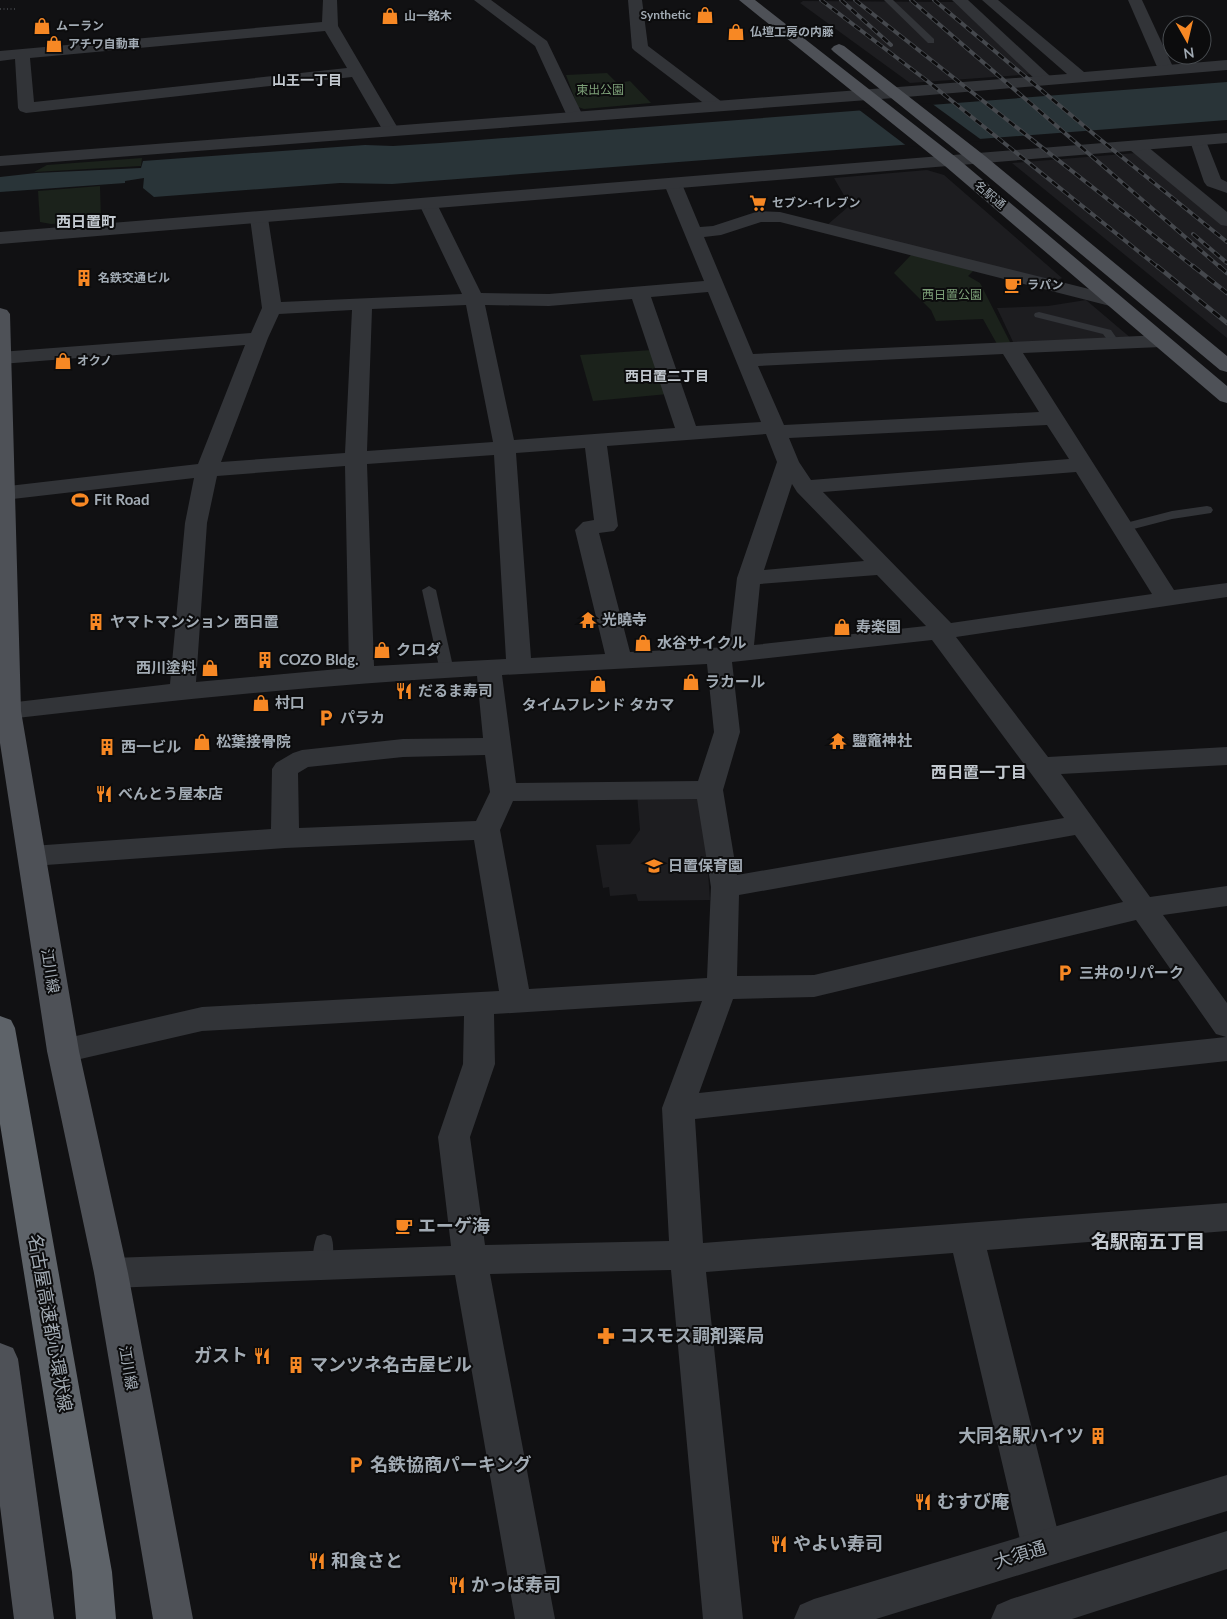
<svg xmlns="http://www.w3.org/2000/svg" width="1227" height="1619" font-family="Lato,'Noto Sans JP',sans-serif">
<style>
.built{fill:#1d1d20}
.green{fill:#1b221b}
.water{fill:#293438}
.pier{fill:#111113}
.lines{fill:none;stroke-linecap:round;stroke-linejoin:round}
.path{stroke:#383b3f;stroke-width:2;stroke-dasharray:1 2.5;stroke-linecap:butt}
.service{fill:#323438;fill-rule:evenodd}
.minor{fill:#323438;fill-rule:evenodd}
.tertiary{fill:#323438;fill-rule:evenodd}
.primary{fill:#4e5157;fill-rule:evenodd}
.motorway{fill:#5e6369;fill-rule:evenodd}
.rail-far1-casing{stroke:#45484d;stroke-width:4}
.rail-casing{stroke:#45484d;stroke-width:4.5}
.rail-far1{stroke:#0c0c0d;stroke-width:2.5;stroke-dasharray:7;stroke-linecap:butt}
.rail{stroke:#0c0c0d;stroke-width:3;stroke-dasharray:9;stroke-linecap:butt}
.labels{text-anchor:middle;stroke-width:4;stroke-linejoin:round;paint-order:stroke}
.far-poi-label{font-size:12px;font-weight:bold;fill:#a2abb4;stroke:#0c0c0d;text-anchor:start}
.far-park-label{font-size:12px;fill:#7da078;stroke:#0c0c0d}
.far-street-label{font-size:12px;fill:#a2abb4;stroke:#0c0c0d}
.far-neighbourhood-label{font-size:14px;font-weight:bold;fill:#c3c9d0;stroke:#0c0c0d}
.far-quarter-label{font-size:15px;font-weight:bold;fill:#c3c9d0;stroke:#0c0c0d}
.poi-label{font-size:15px;font-weight:bold;fill:#a2abb4;stroke:#0c0c0d;text-anchor:start}
.street-label{font-size:15px;fill:#a2abb4;stroke:#0c0c0d}
.neighbourhood-label{font-size:16px;font-weight:bold;fill:#c3c9d0;stroke:#0c0c0d}
.near-poi-label{font-size:18px;font-weight:bold;fill:#a2abb4;stroke:#0c0c0d;text-anchor:start}
.near-street-label{font-size:18px;fill:#a2abb4;stroke:#0c0c0d}
.near-neighbourhood-label{font-size:19px;font-weight:bold;fill:#c3c9d0;stroke:#0c0c0d}
</style>
<rect width="100%" height="100%" fill="#111113"/>
<g class="built">
<path d="M803,1L954,2L1035,74L910,83L800,3Z"/>
<path d="M1136,153L1227,223V338L1012,163Z"/>
<path d="M927,170L944,175L1062,278L1051,283L826,226L856,200L845,197L834,178Z"/>
<path d="M1086,300L1132,339L1014,344L997,308L1048,306Z"/>
<path d="M691,793L703,801L710,900L638,901L636,894L610,896L609,887L603,888L596,845L630,844L640,830L637,794Z"/>
</g>
<g class="green">
<path d="M607,73L617,83L630,81L651,103L584,109L578,107L566,75Z"/>
<path d="M142,158L141,166L34,172L47,165Z"/>
<path d="M100,186L101,221L51,224L40,222L38,191Z"/>
<path d="M911,255L975,269L968,276L980,283L1011,344H997L983,319L936,321L931,310L894,273Z"/>
<path d="M652,350L668,394L593,401L580,355Z"/>
</g>
<path class="water" d="M1227,82V120L392,184L340,183L154,197L143,188L144,178L125,181V183L0,192V177L36,173L141,168L143,161L365,145L393,146L440,143Z"/>
<path class="pier" d="M931,103L983,141L908,147L858,109Z"/>
<g class="lines">
<path class="path" d="M0,9H16"/>
<g class="service">
<path d="M884,0H893L934,39V43H928Z"/>
<path d="M1039,312L1111,330L1120,343L1119,345H1111L1103,334L1035,317L1034,315L1035,313Z"/>
<path d="M1207,506L1211,507L1213,510L1211,513L1172,519L1122,532L1116,528L1118,525L1172,511Z"/>
<path d="M429,586L436,590L454,671L452,674H442L440,671L422,590Z"/>
<path d="M324,1234L331,1236C335,1246 333,1262 329,1272L322,1274L315,1272C311,1262 313,1246 317,1236Z"/>
</g>
<g class="minor">
<path d="M323,0H337L338,26L399,130L397,134H385L352,77L26,113L20,111L18,108L15,59L0,61V51L322,22ZM325,31L347,68L34,102L30,58Z"/>
<path d="M474,0H491L547,41L583,116L581,120H569L567,116L535,46Z"/>
<path d="M628,0H642L648,46L722,102L724,105L722,108H710L635,51L632,48Z"/>
<path d="M952,0H968L1051,77L1053,80L1051,83H1039Z"/>
<path d="M1128,0H1142L1174,69L1172,72H1160L1158,69Z"/>
<path d="M1198,136L1204,137L1206,141L1221,179L1227,182V193L1207,186L1204,182L1190,141L1192,137Z"/>
<path d="M1136,141L1142,142L1227,212V226L1221,225L1130,150L1127,146L1130,142Z"/>
<path d="M673,179L679,180L682,184L700,227L713,226L759,211L780,212L1121,297L1124,301L1121,305L1114,307L780,222H761L721,235L704,237L753,354L1161,335L1168,337L1171,341L1168,345L1161,347L1023,353L1174,590L1227,583V597L956,637L1048,757L1227,747V765L1061,774L1150,897L1227,886V906L1163,915L1227,1003V1061L695,1119L703,1243L1227,1203V1231L987,1250L1062,1548L1056,1561L1042,1567L1028,1561L1022,1548L953,1253L706,1272L743,1619H703L671,1270L490,1274L555,1619H515L455,1275L111,1288L99,1283L94,1273L99,1263L111,1258L451,1246L438,1137L463,1064L464,1016L202,1031L63,1063L52,1059L47,1051L52,1043L63,1039L202,1007L499,991L474,840L285,848L32,866L22,863L18,856L22,849L32,846L271,829L272,769L276,763L293,753L302,750L403,739L483,738L477,676C320,685 164,701 8,719L0,717V705L8,703L170,684L185,523L194,478L4,500L0,499V487L198,464L245,345L1,364L0,352L251,333L262,308L250,218L253,214L259,213L265,214L268,218L281,302L462,294L419,204L422,200L428,199L434,200L437,204L481,293L549,294L704,281L664,184L667,180ZM708,292L761,422L696,426L651,297ZM632,299L675,428L514,440L485,305L549,306ZM466,305L493,442L367,451L372,309ZM352,310L345,453L221,462L268,338L279,314ZM1003,354L1039,412L784,425L758,366ZM1047,425L1069,459L811,480L799,462L789,438ZM766,434L777,462L737,578L729,647L630,652L599,533L614,531L618,526L607,446ZM585,448L594,520L583,522L575,530L605,654L531,658L516,453ZM494,455L506,659L374,666L367,464ZM345,466L349,668L196,682L207,523L217,476ZM1076,472L1152,594L951,623L823,492ZM792,484L797,492L864,561L764,570ZM877,575L926,626L754,645L760,584ZM932,640L1064,818L737,875L723,790L740,732L732,662ZM707,664L714,732L698,781L516,783L502,675ZM485,755L490,792L476,821L299,828L298,773L308,767L403,757ZM697,799L711,887L707,978L529,989L500,830L513,801ZM1075,835L1123,902L814,975L737,976L739,895ZM1136,920L1216,1034L1226,1037L699,1093L733,999L814,997ZM702,1001L662,1108L669,1241L485,1245L470,1137L495,1064L494,1014Z"/>
</g>
<g class="tertiary">
<path d="M982,0H998L1084,72L1227,60V70L894,98L0,166V156L1067,74Z"/>
<path d="M1227,133V143L0,244V232Z"/>
<path d="M1227,1475V1511L876,1619H794L800,1605L814,1599Z"/>
<path d="M1227,1531V1569L1072,1619H991L997,1605L1011,1599Z"/>
</g>
<g class="primary">
<path d="M739,0H755L957,158L1227,386V403L1220,401L945,166Z"/>
<path d="M839,44L844,46L985,156L1227,356V372L1220,370L973,164L834,52L831,49L834,46Z"/>
<path d="M0,308L7,310L10,314L21,711L79,1051L128,1273L193,1619H153L94,1273L47,1051L0,743Z"/>
<path d="M0,1343L13,1348L18,1359L54,1619H14L0,1506Z"/>
</g>
<path class="motorway" d="M0,1016L11,1020L15,1028L112,1572L116,1619H76L72,1572L0,1124Z"/>
<g class="rail-far1-casing">
<g id="rail-far1">
<path d="M821,0L926,80L1159,268"/>
<path d="M841,0L891,45"/>
<path d="M855,0L1195,268"/>
<path d="M911,0L1221,268"/>
<path d="M934,0L1096,136L1227,242"/>
<path d="M1193,234L1227,263"/>
</g>
</g>
<g class="rail-casing">
<g id="rail">
<path d="M1157,266L1227,323"/>
<path d="M1193,266L1227,293"/>
<path d="M1219,266L1227,273"/>
</g>
</g>
<use href="#rail-far1" class="rail-far1"/>
<use href="#rail" class="rail"/>
</g>
<defs>
<g id="shop-bare" transform="scale(1.35)"><path d="M-5-2.5h2.3a2.7 3.5 0 0 1 5.4 0H5L5.5 6h-11ZM-1.5-2.5h3a1.5 2.3 0 0 0-3 0Z" fill="#f78824" stroke="#0c0c0d" stroke-width="2.5" paint-order="stroke"/></g>
<g id="supermarket-bare" transform="scale(1.35)"><path d="M-6-5.5h2.5l.6 2H6L4.5 2H-2.5L-4.4-4H-6ZM-1.5 3.2a1.3 1.3 0 1 0 .1 0ZM3 3.2a1.3 1.3 0 1 0 .1 0Z" fill="#f78824" stroke="#0c0c0d" stroke-width="2.5" paint-order="stroke"/></g>
<g id="building-bare" transform="scale(1.35)"><path d="M-4-6H4V6H1V3H-1V6H-4ZM-2.5-4.3h1.7v1.8h-1.7ZM.8-4.3h1.7v1.8H.8ZM-2.5-1h1.7V.8h-1.7ZM.8-1h1.7V.8H.8Z" fill="#f78824" stroke="#0c0c0d" stroke-width="2.5" paint-order="stroke"/></g>
<g id="cafe-bare" transform="scale(1.35)"><path d="M-5.5-4.5H6V0H3Q3 3.5 0 3.5H-2.5Q-5.5 3.5-5.5 0ZM3-3.2v2h1.7v-2ZM-6 4.5H4V6H-6Z" fill="#f78824" stroke="#0c0c0d" stroke-width="2.5" paint-order="stroke"/></g>
<g id="stadium-bare" transform="scale(1.35)"><path d="M0-5a6.5 5 0 1 0 0 10a6.5 5 0 1 0 0-10ZM-3.5-1.8h7v3.6h-7Z" fill="#f78824" stroke="#0c0c0d" stroke-width="2.5" paint-order="stroke"/></g>
<g id="temple-bare" transform="scale(1.35)"><path d="M0-6L5-2H3V0L6.5 2.5H4V6H1.5V3h-3V6H-4V2.5H-6.5L-3 0V-2H-5Z" fill="#f78824" stroke="#0c0c0d" stroke-width="2.5" paint-order="stroke"/></g>
<g id="restaurant-bare" transform="scale(1.35)"><path d="M-5-6h1v4h1v-4h1v4h1v-4h1v5L-1.5 .5V6h-2V.5L-5-1ZM5-6V6H3V1.5H1.5Q1.5-4 5-6Z" fill="#f78824" stroke="#0c0c0d" stroke-width="2.5" paint-order="stroke"/></g>
<g id="parking-bare" transform="scale(1.35)"><path d="M-3.5-5.5H1a3.5 3.5 0 0 1 0 7H-1V5.5H-3.5ZM-1-3.4V-.6H.8a1.4 1.4 0 0 0 0-2.8Z" fill="#f78824" stroke="#0c0c0d" stroke-width="2.5" paint-order="stroke"/></g>
<g id="school-bare" transform="scale(1.35)"><path d="M0-5L7-2L0 1L-7-2ZM-4 1L0 2.5L4 1V4Q0 6-4 4Z" fill="#f78824" stroke="#0c0c0d" stroke-width="2.5" paint-order="stroke"/></g>
<g id="pharmacy-bare" transform="scale(1.35)"><path d="M-2-6h4v4h4v4h-4v4h-4v-4h-4v-4h4Z" fill="#f78824" stroke="#0c0c0d" stroke-width="2.5" paint-order="stroke"/></g>
</defs>
<g fill-rule="evenodd">
<use href="#shop-bare" x="705" y="15"/>
<use href="#shop-bare" x="390" y="16"/>
<use href="#shop-bare" x="42" y="26"/>
<use href="#shop-bare" x="736" y="32"/>
<use href="#shop-bare" x="54" y="44"/>
<use href="#supermarket-bare" x="758" y="203"/>
<use href="#building-bare" x="84" y="278"/>
<use href="#cafe-bare" x="1013" y="285"/>
<use href="#shop-bare" x="63" y="361"/>
<use href="#stadium-bare" x="80" y="500"/>
<use href="#temple-bare" x="588" y="620"/>
<use href="#building-bare" x="96" y="622"/>
<use href="#shop-bare" x="842" y="627"/>
<use href="#shop-bare" x="643" y="643"/>
<use href="#shop-bare" x="382" y="650"/>
<use href="#building-bare" x="265" y="660"/>
<use href="#shop-bare" x="210" y="668"/>
<use href="#shop-bare" x="691" y="682"/>
<use href="#shop-bare" x="598" y="684"/>
<use href="#restaurant-bare" x="404" y="691"/>
<use href="#shop-bare" x="261" y="703"/>
<use href="#parking-bare" x="326" y="718"/>
<use href="#temple-bare" x="838" y="741"/>
<use href="#shop-bare" x="202" y="742"/>
<use href="#building-bare" x="107" y="747"/>
<use href="#restaurant-bare" x="104" y="794"/>
<use href="#school-bare" x="654" y="866"/>
<use href="#parking-bare" x="1065" y="973"/>
<use href="#cafe-bare" x="404" y="1226"/>
<use href="#pharmacy-bare" x="606" y="1336"/>
<use href="#restaurant-bare" x="262" y="1356"/>
<use href="#building-bare" x="296" y="1365"/>
<use href="#building-bare" x="1098" y="1436"/>
<use href="#parking-bare" x="356" y="1465"/>
<use href="#restaurant-bare" x="923" y="1502"/>
<use href="#restaurant-bare" x="779" y="1544"/>
<use href="#restaurant-bare" x="317" y="1561"/>
<use href="#restaurant-bare" x="457" y="1585"/>
</g>
<g class="labels">
<g class="far-poi-label">
<text x="691" y="19" text-anchor="end">Synthetic</text>
<text x="404" y="20">山一銘木</text>
<text x="56" y="30">ムーラン</text>
<text x="750" y="36">仏壇工房の内藤</text>
<text x="68" y="48">アチワ自動車</text>
<text x="772" y="207">セブン-イレブン</text>
<text x="98" y="282">名鉄交通ビル</text>
<text x="1027" y="289">ラパン</text>
<text x="77" y="365">オクノ</text>
</g>
<g class="far-park-label">
<text x="600" y="94">東出公園</text>
<text x="952" y="299">西日置公園</text>
</g>
<g class="far-street-label">
<text transform="translate(990 195) rotate(40)" y="4">名駅通</text>
</g>
<g class="far-neighbourhood-label">
<text x="307" y="85">山王一丁目</text>
<text x="667" y="381">西日置二丁目</text>
</g>
<g class="far-quarter-label">
<text x="86" y="227">西日置町</text>
</g>
<g class="poi-label">
<text x="94" y="505">Fit Road</text>
<text x="602" y="625">光曉寺</text>
<text x="110" y="627">ヤマトマンション 西日置</text>
<text x="856" y="632">寿楽園</text>
<text x="657" y="648">水谷サイクル</text>
<text x="396" y="655">クロダ</text>
<text x="279" y="665">COZO Bldg.</text>
<text x="196" y="673" text-anchor="end">西川塗料</text>
<text x="705" y="687">ラカール</text>
<text x="418" y="696">だるま寿司</text>
<text x="275" y="708">村口</text>
<text x="598" y="710" text-anchor="middle">タイムフレンド タカマ</text>
<text x="340" y="723">パラカ</text>
<text x="852" y="746">鹽竈神社</text>
<text x="216" y="747">松葉接骨院</text>
<text x="121" y="752">西一ビル</text>
<text x="118" y="799">べんとう屋本店</text>
<text x="668" y="871">日置保育園</text>
<text x="1079" y="978">三井のリパーク</text>
</g>
<g class="street-label">
<text transform="translate(50 971) rotate(81)" y="5">江川線</text>
<text transform="translate(128 1368) rotate(80)" y="5">江川線</text>
</g>
<g class="neighbourhood-label">
<text x="979" y="778">西日置一丁目</text>
</g>
<g class="near-poi-label">
<text x="418" y="1232">エーゲ海</text>
<text x="620" y="1342">コスモス調剤薬局</text>
<text x="248" y="1362" text-anchor="end">ガスト</text>
<text x="310" y="1371">マンツネ名古屋ビル</text>
<text x="1084" y="1442" text-anchor="end">大同名駅ハイツ</text>
<text x="370" y="1471">名鉄協商パーキング</text>
<text x="937" y="1508">むすび庵</text>
<text x="793" y="1550">やよい寿司</text>
<text x="331" y="1567">和食さと</text>
<text x="471" y="1591">かっぱ寿司</text>
</g>
<g class="near-street-label">
<text transform="translate(50 1323) rotate(80)" y="6">名古屋高速都心環状線</text>
<text transform="translate(1020 1555) rotate(-17)" y="6">大須通</text>
</g>
<g class="near-neighbourhood-label">
<text x="1148" y="1248">名駅南五丁目</text>
</g>
</g>
<g transform="translate(1187 40) rotate(172)"><circle r="24" fill="#0c0c0d" stroke="#484c50"/>
<path d="M0-4L9 19L0 12L-9 19Z" fill="#f78824"/>
<text y="-8" font-size="14" font-weight="bold" text-anchor="middle" fill="#a2abb4">N</text>
</g>
</svg>
